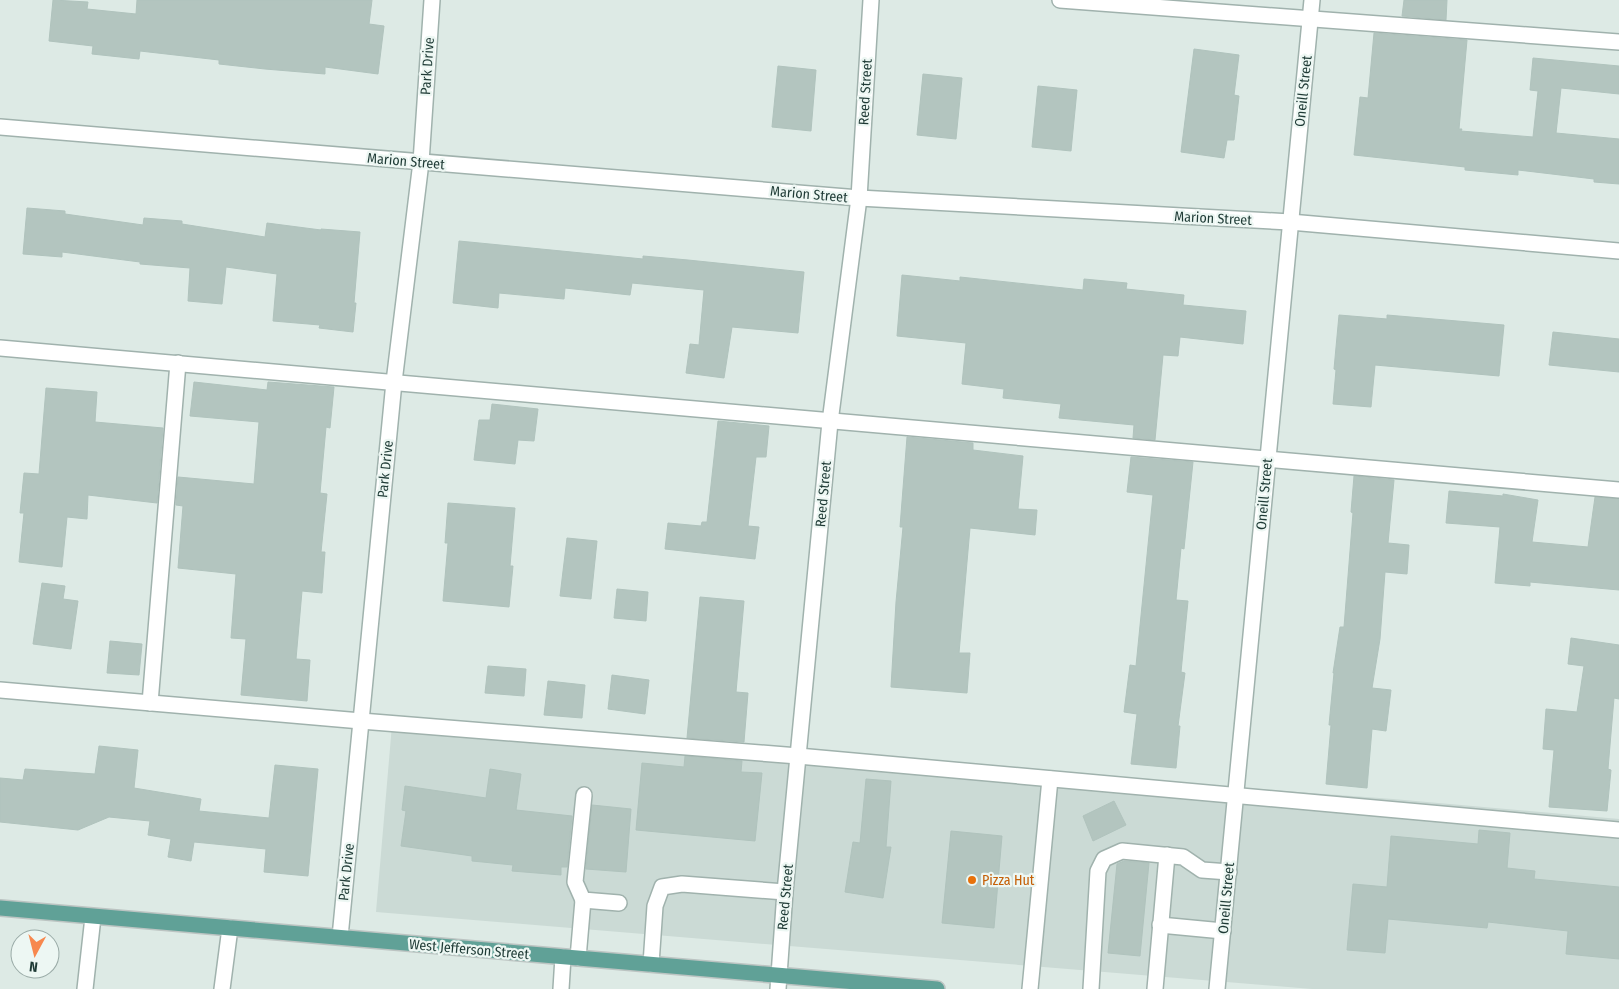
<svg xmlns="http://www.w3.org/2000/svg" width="1619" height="989" font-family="'Fira Sans Condensed',sans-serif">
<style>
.built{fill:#cbdad5}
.building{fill:#b3c5bf;stroke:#b0c3bd}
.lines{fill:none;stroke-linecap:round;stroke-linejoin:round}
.minor-casing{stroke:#a0b2ad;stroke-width:18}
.major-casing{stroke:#bcc4c2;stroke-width:18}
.minor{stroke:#fff;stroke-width:15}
.major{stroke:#60a197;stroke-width:15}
.food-dot{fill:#e8710a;stroke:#edf7f3;stroke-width:2}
.labels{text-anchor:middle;stroke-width:4.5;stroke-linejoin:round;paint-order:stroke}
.street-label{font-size:14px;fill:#1e3a35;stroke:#edf7f3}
.food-label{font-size:14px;fill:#c56008;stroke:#edf7f3;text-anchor:start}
</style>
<rect width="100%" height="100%" fill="#ddeae5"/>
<path class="built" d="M392,725L1393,799L1619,819V989H1312L376,912Z"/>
<g class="building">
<path d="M53,0L88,2L87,9L136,14L137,0H372L369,24L384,26L378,74L325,67V74L265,69L219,64V60L140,51L139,59L92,54L93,46L49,41Z"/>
<path d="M1404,0H1447L1446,20L1402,16Z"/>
<path d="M1374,33L1467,40L1459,129H1462L1461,131L1533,137L1538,91L1530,90L1533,58L1619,66V94L1561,88L1556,133L1619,139V184L1594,182V179L1518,170V175L1465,170V167L1354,155L1360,97L1368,98Z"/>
<path d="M1194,49L1239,55L1234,95L1239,96L1234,140H1227L1224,158L1181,152Z"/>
<path d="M778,66L816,70L811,131L772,127Z"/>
<path d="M923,74L962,78L956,139L917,135Z"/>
<path d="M1038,86L1077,90L1071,151L1032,147Z"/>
<path d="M27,208L65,211V214L143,225L144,218L182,221V224L265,237L267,223L321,230V229L360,232L354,303H356L353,332L319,328L320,325L273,321L277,274L226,267L222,304L188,301L190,268L140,264V262L62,252V257L23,254Z"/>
<path d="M459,241L643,259V256L688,260L804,272L798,333L732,327L724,378L686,373L690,344L699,345L704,290L632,283L630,295L565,288L564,299L499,293L498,308L453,303Z"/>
<path d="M902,275L960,281V277L1083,290L1084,279L1127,283L1126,289L1184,295L1183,305L1246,311L1243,344L1180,337L1178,356L1163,355L1155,440L1133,438L1134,425L1059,418L1061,404L1003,398L1004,389L962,384L966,343L897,336Z"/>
<path d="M1339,315L1387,319V315L1504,325L1499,376L1375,365L1371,407L1333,404L1336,370L1334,369Z"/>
<path d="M1553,332L1619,339V372L1549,365Z"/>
<path d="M194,382L267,390L268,382L334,387L330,428L326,427L320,493L327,494L321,552H325L322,593L302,591L296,659L310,660L307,701L241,695L246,639L231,638L236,574L178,568L183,506L176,505L178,477L254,484L259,422L190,416Z"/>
<path d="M46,388L97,392L95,422L163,428L157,503L88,495L87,519L67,517L62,567L19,562L24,513H20L24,473L39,474Z"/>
<path d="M492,404L538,409L534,441L518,440L515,464L474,460L479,420H490Z"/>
<path d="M718,421L769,426L766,457H756L748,526L759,527L755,559L665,549L668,523L701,526L702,522H707Z"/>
<path d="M907,437L973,443V450L1023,456L1018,509L1037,510L1035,535L970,528L959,653H970L967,693L891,687L896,602L903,527H900Z"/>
<path d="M1131,457L1193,462L1184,549L1181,548L1176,600L1188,601L1181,672L1185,673L1178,726H1180L1176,768L1131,764L1137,714L1124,712L1130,665L1136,666L1153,495L1127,492Z"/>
<path d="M1354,476L1394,480L1388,543L1409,545L1407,574L1385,572L1380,639L1372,688L1391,690L1386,731L1372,729L1367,788L1326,784L1331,725H1329L1334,673H1333L1340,627H1344L1353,513L1351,512Z"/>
<path d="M1449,491L1503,496V494L1538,500L1532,542L1588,547L1595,497L1619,499V590L1530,582V586L1495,583L1500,527L1446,523Z"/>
<path d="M448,503L515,508L510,566H513L509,607L443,601L448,543H445Z"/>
<path d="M567,538L597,541L591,599L560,596Z"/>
<path d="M42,583L65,586L63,599L78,601L71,649L33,644Z"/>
<path d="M617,589L648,592L646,621L614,618Z"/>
<path d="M700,597L744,601L736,692L748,693L744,742L687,738Z"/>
<path d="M1571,638L1619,645V699L1614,698L1608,769L1611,770L1607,811L1549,807L1554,750L1543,749L1546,709L1577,712L1584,666L1568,664Z"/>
<path d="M110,641L142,644L139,675L107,673Z"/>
<path d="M488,666L526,669L524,696L485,693Z"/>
<path d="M612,675L649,680L645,714L608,709Z"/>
<path d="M548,681L585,685L582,718L544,715Z"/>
<path d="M99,746L138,750L134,788L201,799L199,811L269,818L275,765L318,769L308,876L264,872L266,849L194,842L191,861L168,857L171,839L148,835L150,821L109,817L78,830L0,822V778L23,780L25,769L95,774Z"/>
<path d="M685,756L742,761L741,772L762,773L755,841L636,830L642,763L684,767Z"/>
<path d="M490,769L521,774L516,810L572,816L567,867H561V875L512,871L513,865L472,861V856L401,846L406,811L402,810L405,786L486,798Z"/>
<path d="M866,779L891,781L886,847H891L883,898L845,892L853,842L860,843Z"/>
<path d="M1114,801L1126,825L1093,841L1083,816Z"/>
<path d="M592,805L631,809L626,872L586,869Z"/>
<path d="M1479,830L1510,833L1507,868L1535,871L1534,879L1619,887V959L1566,954L1568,931L1488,922L1487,928L1388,919L1385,953L1347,950L1353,884L1387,887L1391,836L1478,844Z"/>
<path d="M951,831L1002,836L994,928L942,923Z"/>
<path d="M1124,861L1149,863L1140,956L1108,953L1117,864Z"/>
</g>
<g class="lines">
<g class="minor-casing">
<g id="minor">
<path d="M1060,0L1619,42"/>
<path d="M0,127L859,198L1290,222L1619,251"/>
<path d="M0,348L1619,490"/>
<path d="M0,690L361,721L798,756L1619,830"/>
<path d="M150,703L178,363"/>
<path d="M584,795L575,882L583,900L619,903"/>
<path d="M1160,925L1223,931"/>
<path d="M340,937L394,382L421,162L432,0"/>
<path d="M578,958L583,900"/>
<path d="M651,964L655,906L662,887L682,884L785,892"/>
<path d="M85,989L93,917"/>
<path d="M222,989L230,928"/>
<path d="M561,989L563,957"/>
<path d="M778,989L785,892L830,422L859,198L871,0"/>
<path d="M1030,989L1050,779"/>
<path d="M1091,989L1098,871L1104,859L1122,851L1183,857L1202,870L1229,872"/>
<path d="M1155,989L1167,855"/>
<path d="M1217,989L1312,0"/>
</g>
</g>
<g class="major-casing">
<path id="major" d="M0,908L937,989"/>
</g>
<use href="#minor" class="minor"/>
<use href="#major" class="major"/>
</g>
<circle class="food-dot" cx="972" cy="880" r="5"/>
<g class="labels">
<g class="street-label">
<text transform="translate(427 66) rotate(-86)" y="5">Park Drive</text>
<text transform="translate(1303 91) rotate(-84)" y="5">Oneill Street</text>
<text transform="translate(865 92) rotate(-87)" y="5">Reed Street</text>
<text transform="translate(406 161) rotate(5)" y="5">Marion Street</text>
<text transform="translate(809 194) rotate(5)" y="5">Marion Street</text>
<text transform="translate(1213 218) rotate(3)" y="5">Marion Street</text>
<text transform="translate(385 469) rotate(-84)" y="5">Park Drive</text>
<text transform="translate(823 494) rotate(-85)" y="5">Reed Street</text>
<text transform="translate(1264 494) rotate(-85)" y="5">Oneill Street</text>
<text transform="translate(346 872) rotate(-84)" y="5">Park Drive</text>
<text transform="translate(785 897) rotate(-85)" y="5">Reed Street</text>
<text transform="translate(1226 898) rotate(-85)" y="5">Oneill Street</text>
<text transform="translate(469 949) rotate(5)" y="5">West Jefferson Street</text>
</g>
<g class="food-label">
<text x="982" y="885">Pizza Hut</text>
</g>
</g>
<g transform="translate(35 954) rotate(187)"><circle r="24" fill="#edf7f3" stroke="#9aaba7"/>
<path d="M0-4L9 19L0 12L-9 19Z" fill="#f7884e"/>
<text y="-8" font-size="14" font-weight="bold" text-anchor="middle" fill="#1e3a35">N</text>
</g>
</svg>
